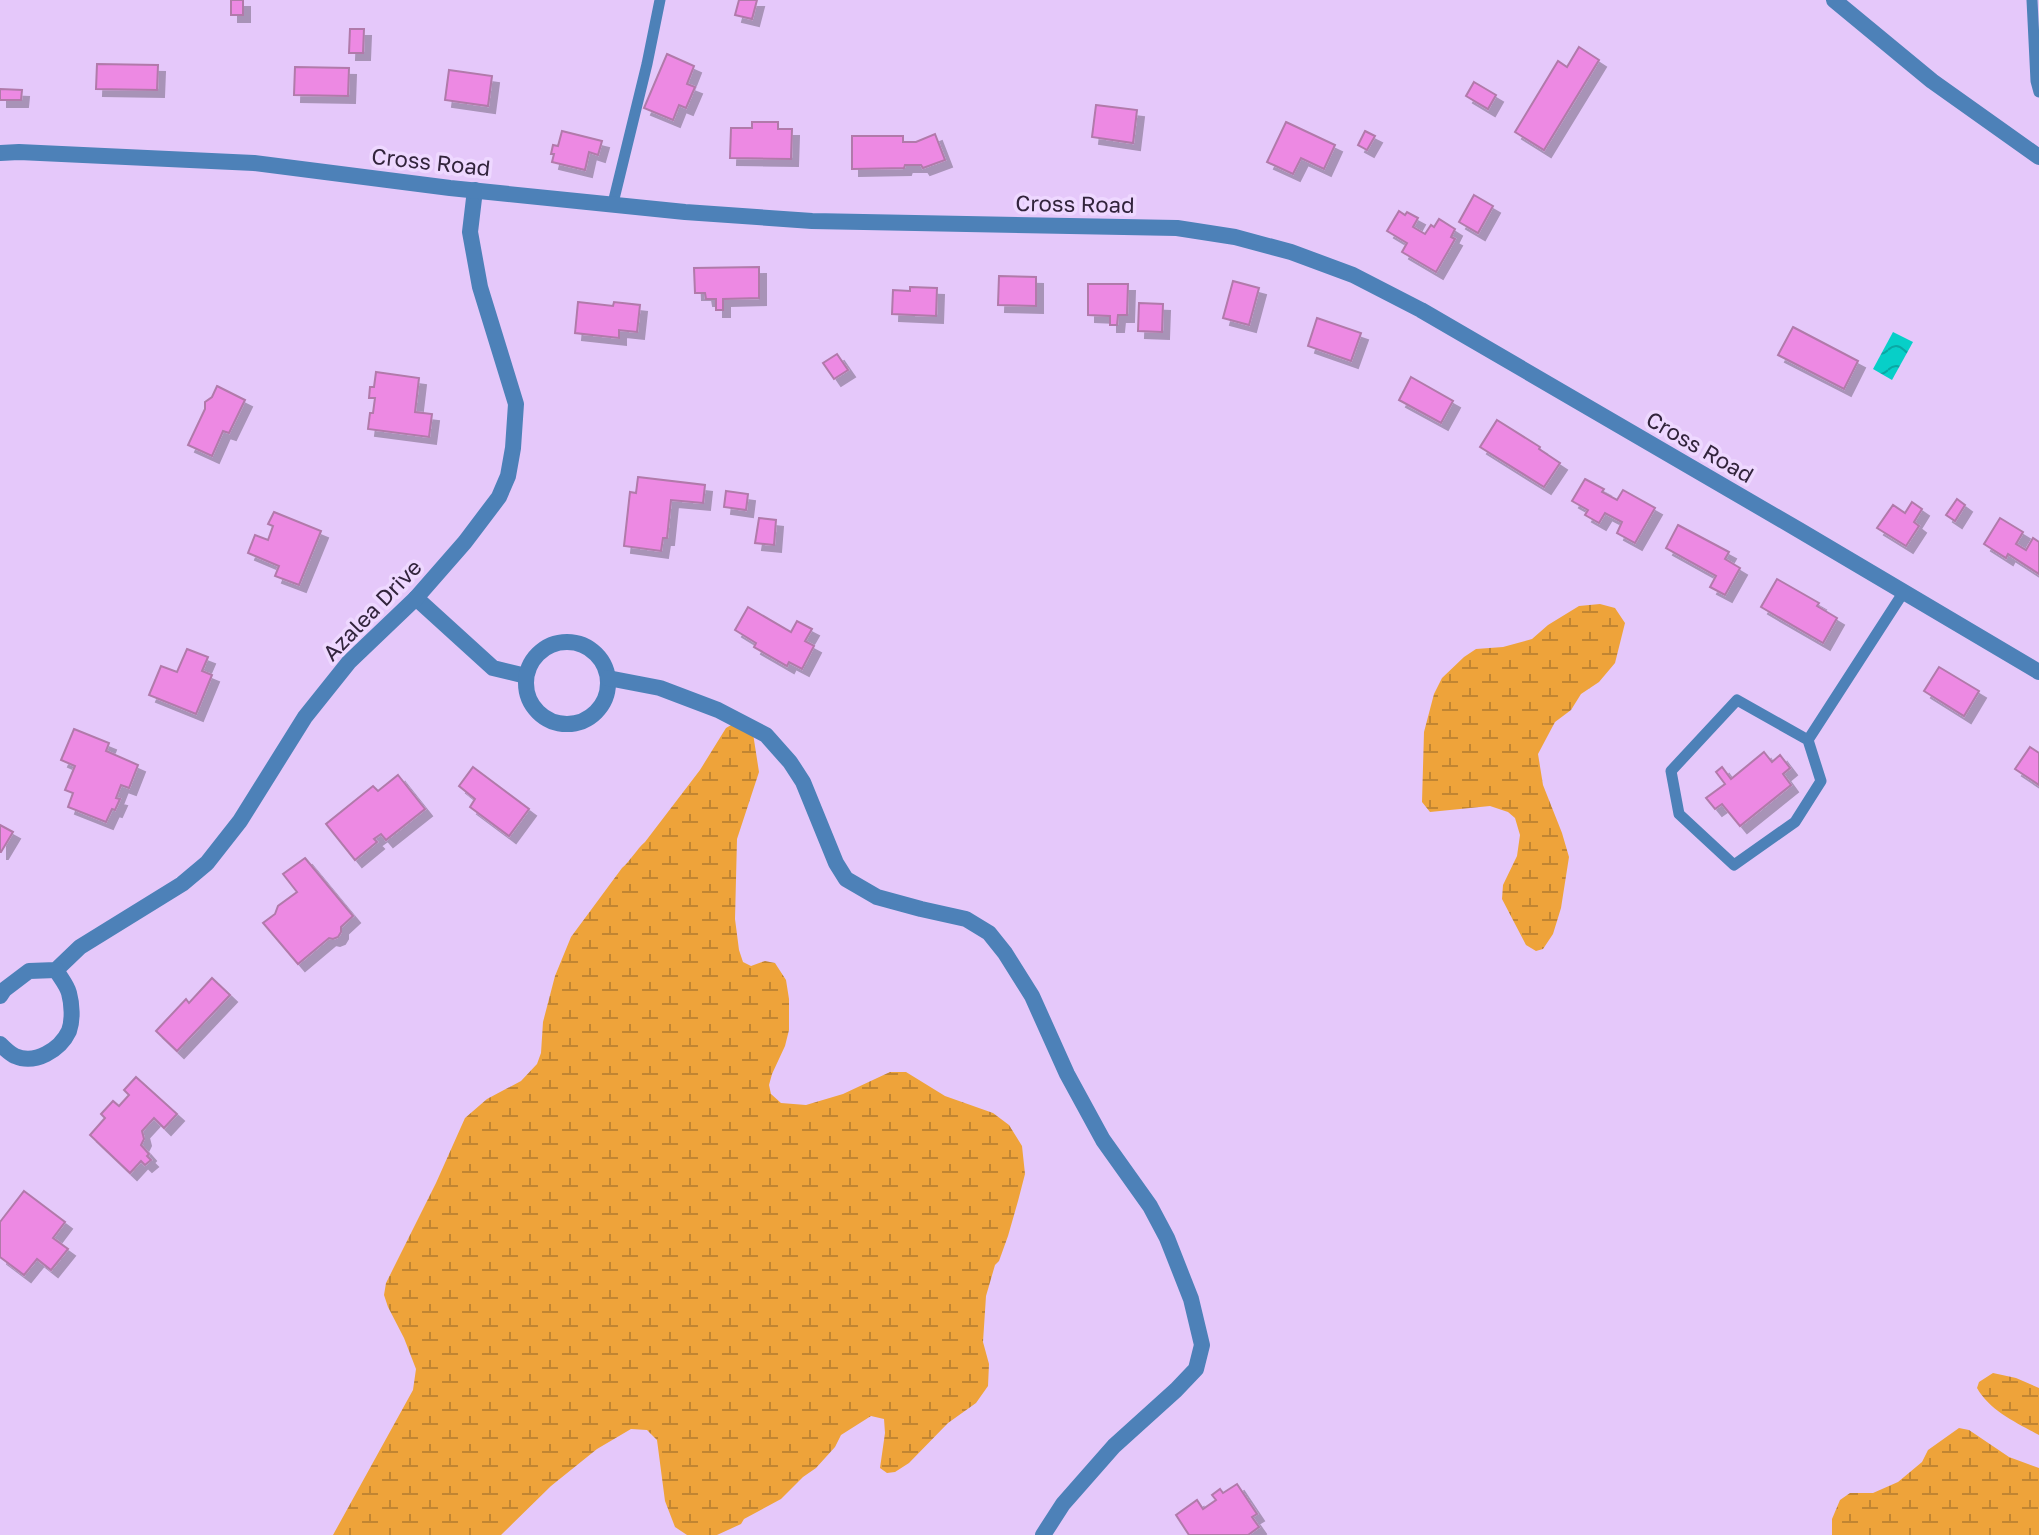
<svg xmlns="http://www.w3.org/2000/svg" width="2039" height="1535" font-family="'Golos Text',sans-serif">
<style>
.wetland{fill:url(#wetland-marsh)}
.water{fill:url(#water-waves)}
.building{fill:#ed89e3;stroke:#b17aaa;stroke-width:2;filter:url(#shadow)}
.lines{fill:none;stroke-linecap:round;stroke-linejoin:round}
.service{stroke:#4d81b8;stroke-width:11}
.minor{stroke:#4d81b8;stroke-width:16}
.tertiary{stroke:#4d81b8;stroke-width:16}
.labels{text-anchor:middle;stroke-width:7;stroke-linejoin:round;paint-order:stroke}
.street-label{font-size:22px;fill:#32243c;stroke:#eed8ff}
</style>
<defs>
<pattern id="wetland-marsh" width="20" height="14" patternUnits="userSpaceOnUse" patternTransform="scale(2)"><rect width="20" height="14" fill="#eea33a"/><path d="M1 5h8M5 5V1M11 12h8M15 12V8" fill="none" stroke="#c18532"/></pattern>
<pattern id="water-waves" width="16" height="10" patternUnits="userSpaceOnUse" patternTransform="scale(2)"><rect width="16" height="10" fill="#07cfc8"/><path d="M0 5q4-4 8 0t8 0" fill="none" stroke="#09a8a4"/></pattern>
<filter id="shadow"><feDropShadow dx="7" dy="7" stdDeviation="0" flood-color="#0004"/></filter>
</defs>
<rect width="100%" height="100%" fill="#e5c8fa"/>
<g class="wetland">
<path d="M1600,604L1615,608L1625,623L1615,663L1599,682L1581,694L1571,710L1555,722L1538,754L1543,785L1562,833L1569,857L1561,908L1553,934L1543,949L1536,951L1526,945L1502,899L1503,885L1517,856L1520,835L1515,818L1508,812L1490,806L1430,812L1422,802L1424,732L1434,694L1442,678L1464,657L1476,649L1503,647L1532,639L1548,625L1579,606Z"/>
<path d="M743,718L752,727L759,772L737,839L735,919L739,950L743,962L751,966L765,961L775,963L786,980L789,999V1030L785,1046L772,1074L769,1085L771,1094L781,1103L806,1105L843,1094L890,1072H906L945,1096L993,1113L1009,1125L1022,1146L1025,1174L1018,1201L1008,1236L999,1261L995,1265L986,1296L983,1342L989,1364L988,1386L976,1403L948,1423L909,1463L895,1472L887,1473L880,1468L885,1433L884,1419L871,1416L841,1435L835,1447L816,1468L803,1477L781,1499L744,1519L741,1524L717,1535H687L675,1527L665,1501L657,1440L647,1430L631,1429L597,1449L551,1486L501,1535H333L413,1390L416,1369L404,1338L388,1307L384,1295L386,1283L436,1183L465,1118L487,1099L521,1081L537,1064L541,1053L543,1022L555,976L571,937L622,868C631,860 636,850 645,842L700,770L726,728Z"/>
<path d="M1993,1373L2016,1378L2039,1388V1435C2017,1423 1990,1411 1977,1388L1979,1382Z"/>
<path d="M1959,1428L1969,1430L2009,1457L2039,1468V1535H1832V1519L1840,1500L1850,1493H1873L1898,1482L1922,1462L1928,1450Z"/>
</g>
<path class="water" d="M1893,332L1913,342L1892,380L1873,369Z"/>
<g class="building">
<rect x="231" y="0" width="12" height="15"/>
<path d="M739,0H757L752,19L735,15Z"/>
<path d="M350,29H364L363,53H349Z"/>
<path d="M1579,47L1599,60L1544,150L1515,132L1558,61L1567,67Z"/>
<path d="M667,54L694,66L687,84L695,87L686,108L679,105L673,120L644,108Z"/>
<path d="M97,64L158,65L157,90L96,89Z"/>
<path d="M295,67L349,68L348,96L294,95Z"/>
<path d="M449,70L492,76L488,106L445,100Z"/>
<path d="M1474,82L1496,95L1488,109L1466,96Z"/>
<path d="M0,89L22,90L21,100H0Z"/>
<path d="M1096,105L1137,110L1133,143L1092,137Z"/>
<path d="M752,122H778V129H792L791,159L730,158L731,128H752Z"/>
<path d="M1286,122L1335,145L1324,169L1301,158L1293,174L1267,162Z"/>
<path d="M562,131L602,141L598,155L589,152L585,170L552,162L554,154H551L553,145L558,146Z"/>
<path d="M1365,131L1375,136L1367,150L1358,145Z"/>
<path d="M935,134L945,160L923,168L921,165H905L904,168L852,169V136H903V142H916Z"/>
<path d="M1474,195L1493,206L1478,233L1459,222Z"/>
<path d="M1399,211L1405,215L1407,212L1418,218L1413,227L1425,234L1431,225L1434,227L1439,219L1455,229L1451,237L1455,239L1436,272L1402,252L1407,243L1387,231Z"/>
<path d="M759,267V298L723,299V310H716V299H706L705,293H695L694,268Z"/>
<path d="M999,276L1036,277V306L998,305Z"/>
<path d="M1233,281L1259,288L1249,325L1223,318Z"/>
<path d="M1088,284H1128L1127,315H1118L1117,325H1110V316L1088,315Z"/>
<path d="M910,287L937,288L936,316L892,314L893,290L910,291Z"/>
<path d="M578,302L613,306L614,302L640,305L637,332L619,330V338L575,333Z"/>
<path d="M1139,303L1163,304L1162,332L1138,331Z"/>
<path d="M1317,318L1361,333L1351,361L1308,346Z"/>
<path d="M1793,327L1858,361L1844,389L1778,355Z"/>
<path d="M837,354L848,370L834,379L823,363Z"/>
<path d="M376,372L419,378L415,412L432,414L429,437L368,429L370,413H373L375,398H369L370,387H374Z"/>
<path d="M1411,377L1453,401L1441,423L1399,400Z"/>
<path d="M217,386L245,400L229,433L223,431L212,456L188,445L205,409V402L212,397Z"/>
<path d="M1497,420L1540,447L1539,449L1560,463L1544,487L1480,447Z"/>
<path d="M638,477L705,485L703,503L671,500L667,538H663L661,551L624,546L630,492L636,493Z"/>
<path d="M1585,479L1604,489L1602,492L1617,500L1623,490L1655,508L1635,543L1617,533L1622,522L1605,513L1599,523L1585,515L1588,510L1572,501Z"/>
<path d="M726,491L748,494L746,510L724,507Z"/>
<path d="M1957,499L1965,505L1955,521L1946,515Z"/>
<path d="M1912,502L1922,509L1914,522L1919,526L1906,546L1877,528L1893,505L1905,513Z"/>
<path d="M274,512L321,531L299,585L275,576L279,566L248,553L255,535L268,540L273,526L268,524Z"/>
<path d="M759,518L776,520L774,545L755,543Z"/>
<path d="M2000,518L2023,532L2016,544L2026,550L2033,538L2039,542V574L2008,554L2006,558L1984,544Z"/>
<path d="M1678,525L1729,552L1725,559L1740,568L1725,595L1710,587L1716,576L1666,548Z"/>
<path d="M1777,579L1819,603L1817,606L1837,618L1823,643L1761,607Z"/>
<path d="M748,607L791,632L797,621L812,629L805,641L814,646L802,669L789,662L787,666L754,647L756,643L735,630Z"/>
<path d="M187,649L208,657L202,671L212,675L196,714L149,695L161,666L177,672Z"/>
<path d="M1939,667L1979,691L1964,716L1924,691Z"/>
<path d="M74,729L109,743L106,751L138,765L129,788L121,785L116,798L120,799L115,810L112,809L106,822L68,807L73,793L65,790L75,766L61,760Z"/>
<path d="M2030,747L2039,753V785L2015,769Z"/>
<path d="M1764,752L1772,762L1780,755L1790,768L1783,774L1791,785L1740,826L1722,804L1715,809L1706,798L1725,784L1716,772L1722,767L1731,779Z"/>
<path d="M473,767L529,809L509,836L470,807L475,799L459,786Z"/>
<path d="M398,775L425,809L386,840L381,834L374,839L377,842L355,860L326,824L373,786L378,791Z"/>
<path d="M0,825L13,832L1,852H0Z"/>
<path d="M305,858L353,916L341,927V932L338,937L333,939L329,938L298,964L263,923L275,914L278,906L297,892L283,874Z"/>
<path d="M212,978L230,995L177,1051L156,1031L186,999L189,1003Z"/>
<path d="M136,1077L177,1114L164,1128L154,1118L142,1131L144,1139L141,1145L149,1154L147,1156L151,1160L145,1165L141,1161L130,1173L90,1135L105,1118L101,1114L113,1101L119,1106L129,1095L124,1090Z"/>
<path d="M24,1191L65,1222L53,1238L68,1249L51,1270L37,1259L24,1275L0,1257V1222Z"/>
<path d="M1237,1484L1257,1514L1252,1517L1259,1527L1248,1535H1189L1176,1515L1197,1500L1203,1509L1216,1500L1212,1495L1220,1489L1223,1493Z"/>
</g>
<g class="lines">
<g class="service">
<path d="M2032,0L2036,81L2039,92"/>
<path d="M613,203L647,64L660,0"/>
<path d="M1808,740L1737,700L1671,771L1679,814L1734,865L1795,822L1821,781L1808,740L1903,593"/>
</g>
<g class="minor">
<path d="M1834,0L1932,81L2039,157"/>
<path d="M416,598L493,668L526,676"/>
<circle cx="567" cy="683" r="41"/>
<path d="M608,678L660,688L718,710L766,735L790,762L803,782L836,863L846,879L877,897L921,909L966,919L989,933L1005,953L1032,996L1067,1074L1103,1140L1150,1206L1167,1238L1191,1299L1202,1345L1196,1369L1176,1390L1114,1446L1063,1504L1043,1535"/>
<path d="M0,996L4,990L29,971L56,970L80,947L182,884L207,863L240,821L305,717L349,662L416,598L465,542L499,497L508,476L513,448L516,404L480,287L470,232L475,190"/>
<path d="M0,1044C4,1048 10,1054 15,1056C35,1065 60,1050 69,1031C73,1020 72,1004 69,993C67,985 60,977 56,970"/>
</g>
<path class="tertiary" d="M0,153L19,152L254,163L450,188L685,212L812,221L1177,228L1235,237L1291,252L1353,275L1421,310L1799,530L2039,672"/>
</g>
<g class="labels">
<g class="street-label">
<text transform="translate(431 162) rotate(6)" y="8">Cross Road</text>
<text transform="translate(1075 204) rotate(1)" y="8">Cross Road</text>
<text transform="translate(1700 447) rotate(30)" y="8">Cross Road</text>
<text transform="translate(372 610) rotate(-46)" y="8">Azalea Drive</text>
</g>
</g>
</svg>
